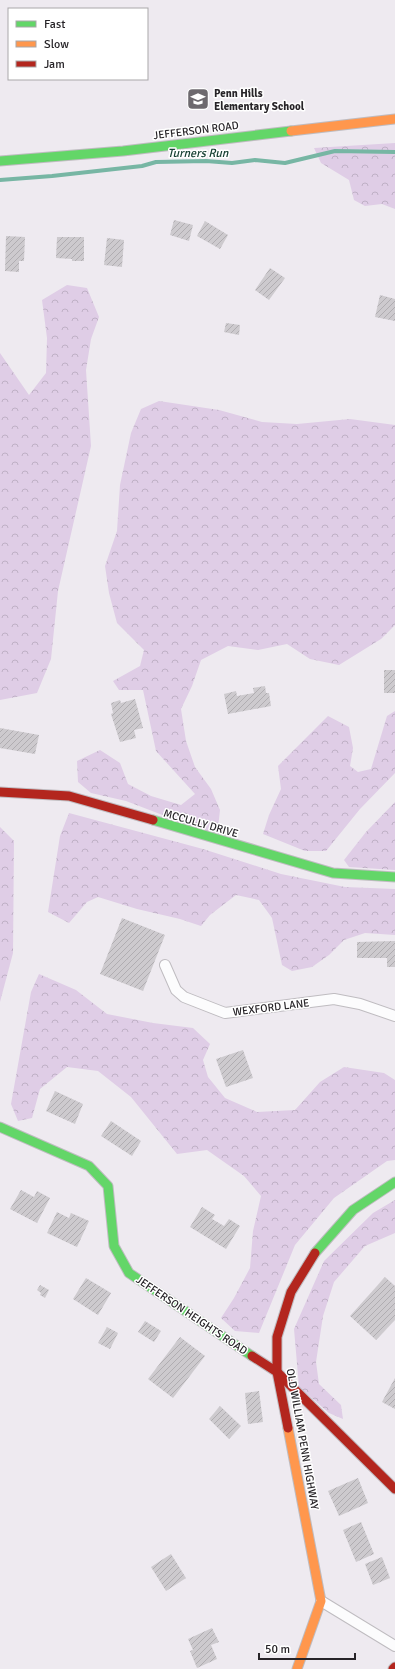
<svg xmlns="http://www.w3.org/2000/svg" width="395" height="1669" font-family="Signika,sans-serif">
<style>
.forest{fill:url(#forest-crowns)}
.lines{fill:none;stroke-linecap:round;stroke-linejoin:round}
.stream{stroke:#77b6a4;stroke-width:4}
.building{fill:url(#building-hatch)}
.street-casing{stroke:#bfbcc0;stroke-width:12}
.fast-casing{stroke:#bfbcc0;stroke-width:11}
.slow-casing{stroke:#bfbcc0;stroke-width:11}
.jam-casing{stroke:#bfbcc0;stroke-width:11}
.street{stroke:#fcfcfd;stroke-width:10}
.fast{stroke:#63d668;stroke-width:9}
.slow{stroke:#ff974d;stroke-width:9}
.jam{stroke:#b3261e;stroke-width:9}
.labels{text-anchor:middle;stroke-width:3;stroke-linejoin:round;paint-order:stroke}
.poi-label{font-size:11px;font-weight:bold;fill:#272428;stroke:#fff;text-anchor:start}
.street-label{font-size:11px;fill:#272428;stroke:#fff}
.water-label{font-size:12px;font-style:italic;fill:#174033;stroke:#fff}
</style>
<defs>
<pattern id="forest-crowns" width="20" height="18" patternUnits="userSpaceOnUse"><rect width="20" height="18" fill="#dfcde6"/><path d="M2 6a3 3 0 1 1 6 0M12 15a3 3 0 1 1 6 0" fill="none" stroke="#bfb0c5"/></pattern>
<pattern id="building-hatch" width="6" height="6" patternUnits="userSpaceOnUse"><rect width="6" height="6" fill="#cdcace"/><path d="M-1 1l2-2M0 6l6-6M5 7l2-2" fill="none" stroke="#b0adb1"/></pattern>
</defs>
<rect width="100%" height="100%" fill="#eeeaf0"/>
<g class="forest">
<path d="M395,143V209L382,204L365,206L354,200L349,180L321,163L314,148Z"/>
<path d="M67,285L87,288L99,317L91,339L86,370L91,446L58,591L51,659L37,693L0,700V353L29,395L46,373L47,338L42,300Z"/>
<path d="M159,401L219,410L262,422L297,424L350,419L395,425V625L381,639L339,665L310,659L287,644L258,650L228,646L201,660L192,686L181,709L186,741L195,767L211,789L220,810L218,828L207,832L126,801L91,793L78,782L77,761L100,750L120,763L128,784L151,796L181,805L195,794L156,751L143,690H119L113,681L140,666L144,650L117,623L109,593L105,566L117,531L120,485L131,433L141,409Z"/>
<path d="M395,711V773L360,809L326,851H305L263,834L269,815L281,789L278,766L328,716L349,727L353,748L350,766L358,772L371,769L387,716Z"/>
<path d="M395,802V870L349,867L344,860L366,832Z"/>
<path d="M69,813L203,849L281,874L345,887L395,889V935L365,933L344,940L329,955L312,967L292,971L282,965L272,918L259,900L236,895L210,915L201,926L180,919L137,909L98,897L87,902L69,923L48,912L60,836Z"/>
<path d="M0,827L14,841L13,953L0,1002Z"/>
<path d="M39,974L76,990L107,1014L153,1023L193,1028L210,1044L203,1060L208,1077L225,1098L257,1112L295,1110L320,1082L344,1067L384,1073L395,1080V1160L387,1161L334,1198L295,1245L259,1333L235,1331L221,1318L234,1298L250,1268L253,1231L261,1196L244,1176L207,1150L177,1154L131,1097L98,1071L67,1067L40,1089L32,1118L18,1121L11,1104L31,992Z"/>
<path d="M395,1200V1233L365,1246L334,1282L323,1316L316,1362L319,1384L341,1405L343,1419L329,1413L299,1387L294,1329L324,1261L373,1213Z"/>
</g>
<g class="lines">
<path class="stream" d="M0,180L52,176L142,166L156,162L206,161L232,163L255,160L285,163L335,151L395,152"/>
</g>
<g class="building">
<path d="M174,220L193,225L189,241L170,235Z"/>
<path d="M205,221L228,235L220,249L197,236Z"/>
<path d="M6,236L25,237L24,261H19V272L5,271Z"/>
<path d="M57,237H84V261H72V259L56,258Z"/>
<path d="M107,238L124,240L122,267L104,265Z"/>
<path d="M270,268L285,278L269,300L255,290Z"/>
<path d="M380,295L395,299V321L375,317Z"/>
<path d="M226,323L240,325L239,335L224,332Z"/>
<rect x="384" y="670" width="11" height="23"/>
<path d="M265,686L266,693H269L271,706L228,714L224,694L236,691L237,696L254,693L253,688Z"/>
<path d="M135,699L143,728L134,730L136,738L120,742L111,714L113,713L111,703L120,700L121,703Z"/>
<path d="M0,728L39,735L35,754L0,748Z"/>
<path d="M122,918L165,935L143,991L100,974Z"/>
<path d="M395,941V967H387V958H357V942Z"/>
<path d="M243,1050L253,1078L226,1087L216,1059Z"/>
<path d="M55,1091L83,1104L75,1124L46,1111Z"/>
<path d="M111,1121L141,1141L132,1156L101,1136Z"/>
<path d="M21,1190L34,1197L37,1191L50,1198L37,1223L10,1209Z"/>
<path d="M202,1207L215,1215L212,1219L224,1226L229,1219L240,1226L226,1249L190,1227Z"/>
<path d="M57,1212L69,1218L71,1213L89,1221L77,1247L47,1233Z"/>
<path d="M385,1277L395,1286V1320L376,1340L350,1316Z"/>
<path d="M86,1278L111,1293L98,1315L73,1299Z"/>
<path d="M40,1285L49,1290L45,1298L40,1295L41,1293L37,1290Z"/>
<path d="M145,1321L161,1331L154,1342L138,1332Z"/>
<path d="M107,1327L118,1333L110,1349L98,1343Z"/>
<path d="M180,1337L205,1356L173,1398L148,1379Z"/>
<path d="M395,1378V1409L382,1402Z"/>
<path d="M259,1391L263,1422L248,1424L245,1393Z"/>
<path d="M220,1406L241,1426L229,1439L209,1419Z"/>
<path d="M358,1478L368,1503L339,1516L328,1491Z"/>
<path d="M361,1522L374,1554L356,1562L343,1530Z"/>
<path d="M171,1554L186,1578L166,1591L151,1567Z"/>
<path d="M382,1557L390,1578L373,1585L365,1564Z"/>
<path d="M212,1628L219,1642L211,1645L217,1659L197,1668L190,1651L193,1650L188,1639Z"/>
</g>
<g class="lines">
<g class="street-casing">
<g id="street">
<path d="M165,965L176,990L184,997L225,1013L334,999L360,1004L395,1016"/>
<path d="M321,1601L395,1646"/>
</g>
</g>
<g class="fast-casing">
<g id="fast">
<path d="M0,161L123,151L291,131"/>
<path d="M153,820L333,873L395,877"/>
<path d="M0,1127L89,1166L108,1186L114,1246L129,1273L252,1356"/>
<path d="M315,1253L353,1210L395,1182"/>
</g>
</g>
<g class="slow-casing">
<g id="slow">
<path d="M291,131L395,119"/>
<path d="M288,1428L321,1601L297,1669"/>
</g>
</g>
<g class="jam-casing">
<g id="jam">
<path d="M0,792L69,796L153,820"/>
<path d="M252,1356L277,1372L395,1489"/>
<path d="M288,1428L277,1372V1337L291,1292L315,1253"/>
<path d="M393,1669L395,1667"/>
</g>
</g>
<use href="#street" class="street"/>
<use href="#fast" class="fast"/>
<use href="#slow" class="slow"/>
<use href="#jam" class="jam"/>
</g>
<defs>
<g id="school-square" transform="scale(1.15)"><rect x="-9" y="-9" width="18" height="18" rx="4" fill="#6d696e" stroke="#fff"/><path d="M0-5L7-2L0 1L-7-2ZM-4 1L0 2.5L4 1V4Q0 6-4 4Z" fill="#fff"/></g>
</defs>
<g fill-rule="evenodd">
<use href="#school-square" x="198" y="99"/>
</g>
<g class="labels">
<g class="poi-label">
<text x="214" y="97">Penn Hills<tspan x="214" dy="13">Elementary School</tspan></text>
</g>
<g class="street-label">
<text transform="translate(196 130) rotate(-7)" y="4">JEFFERSON ROAD</text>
<text transform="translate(201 823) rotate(16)" y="4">MCCULLY DRIVE</text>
<text transform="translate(271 1007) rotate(-7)" y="4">WEXFORD LANE</text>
<text transform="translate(192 1315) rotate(34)" y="4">JEFFERSON HEIGHTS ROAD</text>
<text transform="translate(303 1439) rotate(80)" y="4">OLD WILLIAM PENN HIGHWAY</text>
</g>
<g class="water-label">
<text x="198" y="157">Turners Run</text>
</g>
</g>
<rect x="8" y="8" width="140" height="72" fill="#ffffff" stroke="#a9a7a9"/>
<rect x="16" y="21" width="20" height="6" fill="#63d668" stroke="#a9a7a9"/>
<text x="44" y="28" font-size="12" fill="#272428">Fast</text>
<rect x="16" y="41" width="20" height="6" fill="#ff974d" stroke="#a9a7a9"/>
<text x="44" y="48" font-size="12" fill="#272428">Slow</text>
<rect x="16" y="61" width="20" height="6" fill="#b3261e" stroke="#a9a7a9"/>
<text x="44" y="68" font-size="12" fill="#272428">Jam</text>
<path d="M259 1653v6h96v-6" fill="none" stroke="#272428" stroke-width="2"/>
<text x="265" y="1653" font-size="12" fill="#272428" stroke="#ffffff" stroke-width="3" paint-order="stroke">50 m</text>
</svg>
